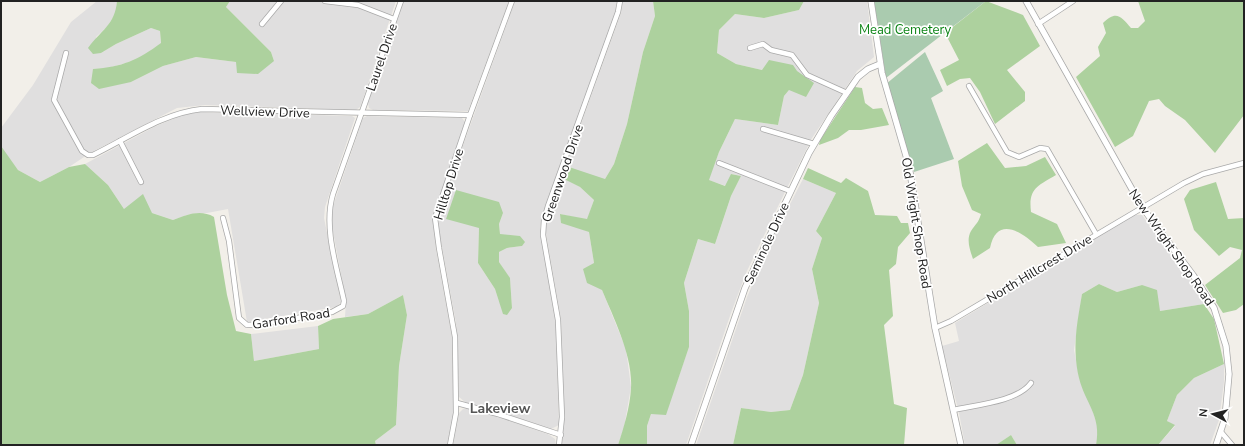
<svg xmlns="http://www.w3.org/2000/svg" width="1245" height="446" font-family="'Nunito Sans',sans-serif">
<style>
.residential{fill:#e0dfdf;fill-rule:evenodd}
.forest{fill:#add19e}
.cemetery{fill:#aacbaf}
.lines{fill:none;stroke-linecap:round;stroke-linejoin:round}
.minor-casing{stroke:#a9a9a9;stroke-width:6}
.tertiary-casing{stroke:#a9a9a9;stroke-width:7}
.minor{stroke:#fff;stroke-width:4.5}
.tertiary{stroke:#fff;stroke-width:5.5}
.labels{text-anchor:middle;stroke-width:3.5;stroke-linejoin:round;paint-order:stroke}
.park-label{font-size:13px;fill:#0c8416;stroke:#fff}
.street-label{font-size:13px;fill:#222;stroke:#fff}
.neighbourhood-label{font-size:14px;font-weight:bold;fill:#555;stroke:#fff}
</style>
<rect width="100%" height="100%" fill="#f2efe9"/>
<g class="residential">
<path d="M97,1H117L116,13L107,27L96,37L101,53L116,44L151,28L160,31L161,44L137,60L108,68L93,69L131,82L163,66L196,57L236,62L274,61L271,52L226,7L230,1H396L363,99L360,107L356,110L205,105L177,108L90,153L69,167L40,182L18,170L2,149L1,128L33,85L71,22Z"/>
<path d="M403,1H509L468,111L373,110L369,108L368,103L371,92Z"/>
<path d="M515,1H617L616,11L546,205L540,227L556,321L559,425L551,429L465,402L459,397L456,323L438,226L439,212ZM503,213L499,224L500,235L520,236L522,246L507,248L499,252V262L510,279L512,308L499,301L495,289L478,263L479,228Z"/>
<path d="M622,1H653L655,16L643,52L627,124L614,164L605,179H565L580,187L594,200L587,220L560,214L577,227L589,232L594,263L602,290L626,349L631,387L624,428L618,445H562L564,417L561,320L545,228L551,207L621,13Z"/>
<path d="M804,1H867L874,57L857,71L812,138L785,192L746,273L731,313L686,445H647V426L651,414L676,384L689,347V311L684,283L698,239L715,244L731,196L741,176L732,174L726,186L708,180L719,152L735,119L778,125L784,96L789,90L762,70L736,64L717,53L719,30L735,14L764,18L799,10Z"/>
<path d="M200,112L352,116L355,118L325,207L324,218L341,302L336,307L247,322L228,209L207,213L190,214L173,220L152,213L124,209L108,185L85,164L154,127L182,115Z"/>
<path d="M367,116L462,118L465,122L433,218L436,249L452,337L454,413L447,445H376L375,441L396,425L399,366L407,315L403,295L368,314L345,317L346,301L331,221L332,209L363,118Z"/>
<path d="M803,179L836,193L816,231L822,238L812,269L819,303L803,375L790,410L771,412L741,408L733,445H696L747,297L775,233Z"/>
<path d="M1133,215H1142L1202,297L1204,304L1160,311L1142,285L1117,292L1099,284L1082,294L1074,350L1080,380L1091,404L1099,432L1096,445H1017L1011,435L996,445H965L959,413L942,346L959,341L955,323Z"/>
<path d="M318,326L319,349L254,361L251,334Z"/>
<path d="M1224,364V382L1219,420L1210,445H1158L1175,426L1167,421L1177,395L1194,378Z"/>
<path d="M467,408L488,413L548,434L555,439L556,445H453L459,413L463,409Z"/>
</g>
<g class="forest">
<path d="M117,1H230L226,7L271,52L274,61L258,74L237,73L236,62L196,57L163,66L131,82L99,89L91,83L93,69C122,67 138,60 161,43L160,31L151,28L116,44L101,53L93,54L88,48C101,30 115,25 117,1Z"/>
<path d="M653,1H804L799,10L764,18L735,14L719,30L717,53L736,64L762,70L769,60L793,65L797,71L814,83L806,97L789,90L784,96L778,125L735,119L719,152L709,180L725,186L731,174L741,176L731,196L715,244L698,239L684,283L689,311V347L666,415L651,414L647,426V445H618C624,427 630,407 631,388C633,356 614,319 602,290L587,283L583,269L594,263L589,232L561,223L560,214L587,219L594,200L580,187L564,179L569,167L605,179L614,164L627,124L643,52L655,16Z"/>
<path d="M986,1L1023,15L1040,46L1007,70L1025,92V101L995,124L980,92L970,78L960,79L947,86L940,70L959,60L945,33Z"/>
<path d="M1138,1H1244V115L1215,153L1185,120L1165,106L1159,99L1149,101L1133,136L1115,147L1076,77L1100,56L1098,47L1106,33L1103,23C1116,10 1121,16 1131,28H1138L1145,21Z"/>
<path d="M855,87L862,88L865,103L873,109L882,108L889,125L861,130H849L838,138L819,145L820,140Z"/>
<path d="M987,143L1005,168L1026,166L1045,157L1056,175C1038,186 1028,188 1031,212L1057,224L1066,243L1038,247C1022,232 997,215 990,248L973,259C970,250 966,240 971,231C976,223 978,224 981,214L972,210L962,186L958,161Z"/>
<path d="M1,146L18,170L40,182L69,167L85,164L108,185L124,209L143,194L152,213L173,220C187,215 200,209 214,217L227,295L236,331L251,334L254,361L319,349L318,326L333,319L368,314L403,295L407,315L399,366L396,425L375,441L376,445H1Z"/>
<path d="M808,168L841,183L846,178L868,191L875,215L897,216L901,223H908L910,233L898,247L896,264L889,270L893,316L884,325L894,404L907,408L904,445H733L741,408L771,412L790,410L803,375L819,303L812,269L822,238L816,231L836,193L803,179Z"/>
<path d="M1216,182L1228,219L1244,218V304L1236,310L1223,313L1205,285L1240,258L1242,250L1230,247L1219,256L1194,230L1184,199L1190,190Z"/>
<path d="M456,190L499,202L503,213L499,224L500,234L520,236L525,242L522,246L507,248L499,252V262L510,278L512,308L507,315L503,314L495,289L478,263L479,228L446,219Z"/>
<path d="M1099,284L1117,292L1142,285L1157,290L1160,311L1204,304L1214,319L1224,364L1194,378L1177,395L1167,421L1175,425L1158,445H1096C1102,416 1085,403 1079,378C1072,347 1077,324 1082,294Z"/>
<path d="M1011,435L1017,445H996Z"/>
</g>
<g class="cemetery">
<path d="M874,1H986L886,78Z"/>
<path d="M925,52L943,91L931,98L954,159L914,172L886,84Z"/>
</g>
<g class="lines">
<g class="minor-casing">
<g id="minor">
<path d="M325,1L358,5L394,19"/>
<path d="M262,24L281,1"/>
<path d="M1038,24L1073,1"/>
<path d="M750,48L763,44L771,50L792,55L807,75L847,93"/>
<path d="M66,53L54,100L82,151L88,155H93C128,138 163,113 202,109L470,115"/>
<path d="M969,86L1007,152L1019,157L1040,148L1047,149L1096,234"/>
<path d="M763,129L814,144"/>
<path d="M120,141L141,182"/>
<path d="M719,163L790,191"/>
<path d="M223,218L229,241L239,318L247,325L262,324L332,312L343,306L344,301C337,268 323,227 333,194L401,1"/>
<path d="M935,328L951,321L1184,183L1203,174L1244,163"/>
<path d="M457,403L498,414L561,435"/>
<path d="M953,410C975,405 1017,402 1031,383"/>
<path d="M1221,432L1232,445"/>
<path d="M450,445L456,413L455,337L439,248L435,218L470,115L512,1"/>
<path d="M559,445L562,417L558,320L543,235L544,220L548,206L618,12L620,1"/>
</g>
</g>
<g class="tertiary-casing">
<g id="tertiary">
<path d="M871,1L882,73L909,166L935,328L961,445"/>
<path d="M1026,1L1142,207L1193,275L1214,308L1226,346L1229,374L1225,418L1216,445"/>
<path d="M691,445L745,288L809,153L831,116L858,77L868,69L880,64"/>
</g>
</g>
<use href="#minor" class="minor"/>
<use href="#tertiary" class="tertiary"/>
</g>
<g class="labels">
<g class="park-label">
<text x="905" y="34">Mead Cemetery</text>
</g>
<g class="street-label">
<text transform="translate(381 57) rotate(-71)" y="5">Laurel Drive</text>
<text transform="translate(265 111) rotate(2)" y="5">Wellview Drive</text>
<text transform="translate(562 173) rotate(-71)" y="5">Greenwood Drive</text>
<text transform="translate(448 184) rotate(-73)" y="5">Hilltop Drive</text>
<text transform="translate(917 223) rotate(81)" y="5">Old Wright Shop Road</text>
<text transform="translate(766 243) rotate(-65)" y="5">Seminole Drive</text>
<text transform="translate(1172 247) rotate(55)" y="5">New Wright Shop Road</text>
<text transform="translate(1039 268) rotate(-31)" y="5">North Hillcrest Drive</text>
<text transform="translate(291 318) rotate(-9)" y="5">Garford Road</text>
</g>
<g class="neighbourhood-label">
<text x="500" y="413">Lakeview</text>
</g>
</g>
<rect width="1245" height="446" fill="none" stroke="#222222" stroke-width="4"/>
<g transform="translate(1213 414) rotate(277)" stroke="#ffffff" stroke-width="3" paint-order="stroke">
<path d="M0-3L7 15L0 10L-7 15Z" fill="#222222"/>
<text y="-6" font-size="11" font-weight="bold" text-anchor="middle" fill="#222222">N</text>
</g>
</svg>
